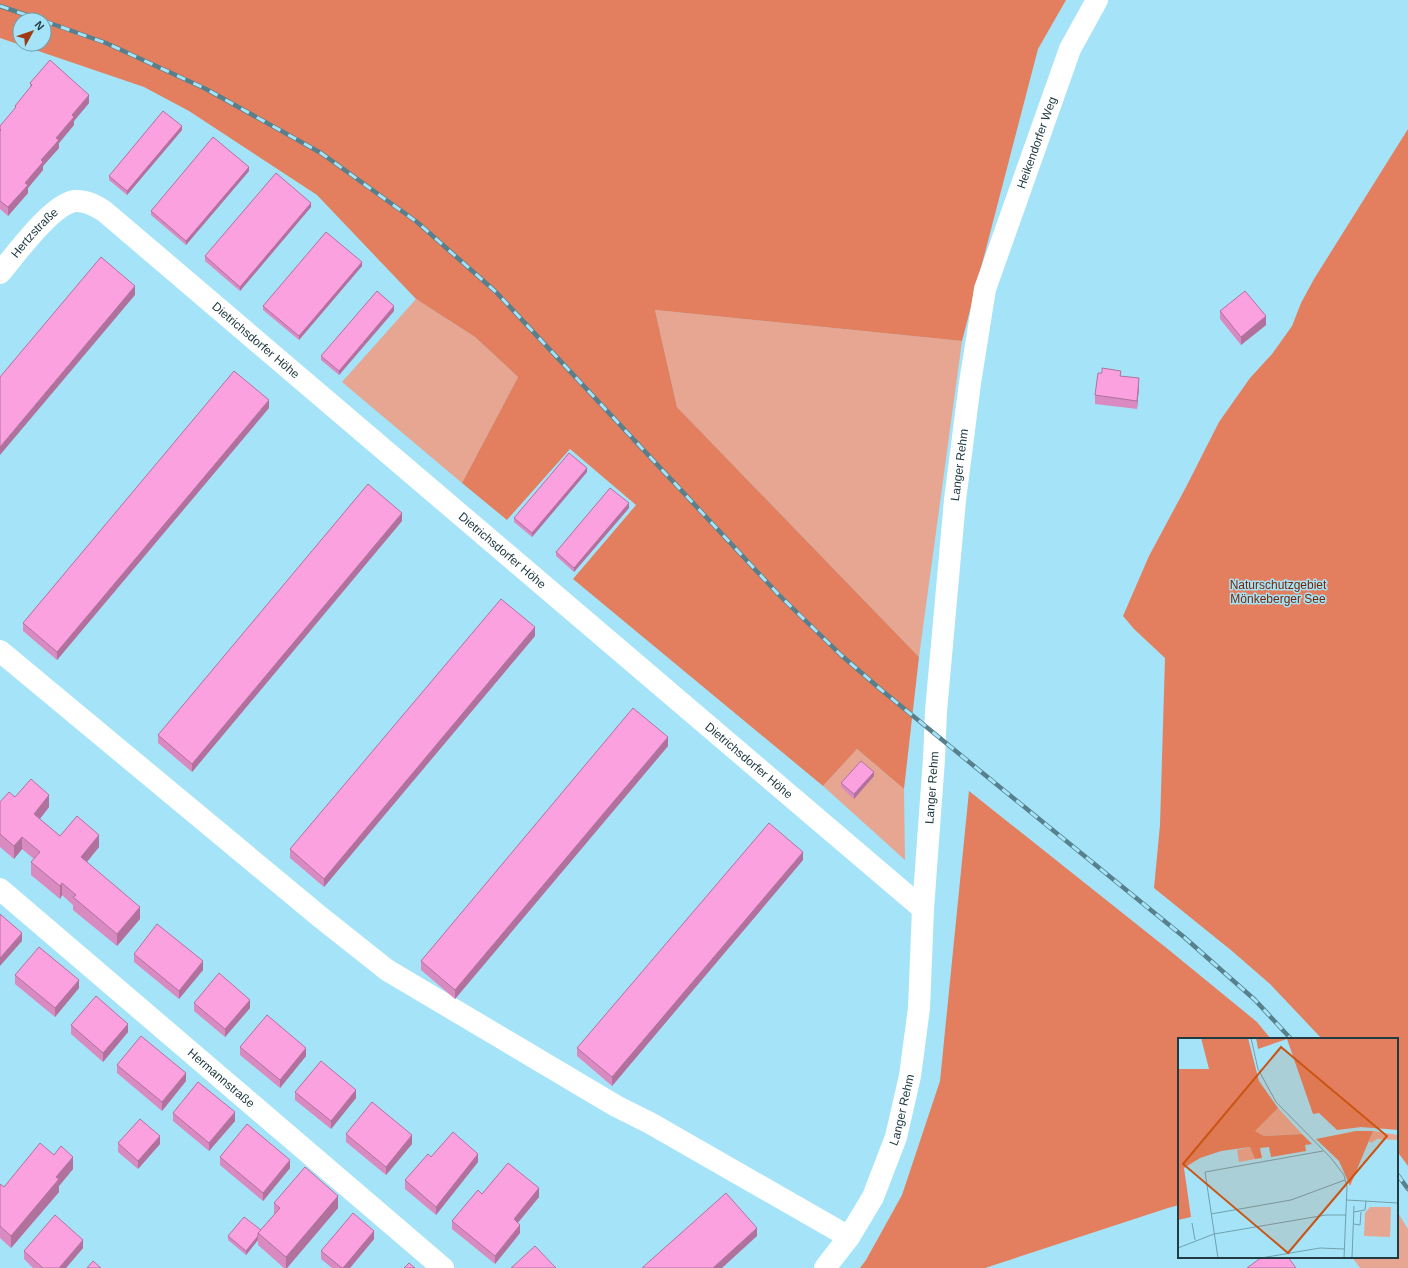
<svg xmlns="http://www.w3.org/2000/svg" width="1408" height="1268" font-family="Arial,sans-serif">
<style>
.green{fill:#e6a691}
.forest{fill:#e37f5f;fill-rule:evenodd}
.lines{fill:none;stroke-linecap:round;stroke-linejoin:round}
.minor{stroke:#fff;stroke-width:22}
.rail-casing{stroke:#57808c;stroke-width:4.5}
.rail{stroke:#a5e4f8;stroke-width:3;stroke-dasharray:9;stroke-linecap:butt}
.wall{fill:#d88ac1}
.shaded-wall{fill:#b0719d}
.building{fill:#fba1e0;stroke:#b0719d}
.labels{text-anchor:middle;stroke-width:3;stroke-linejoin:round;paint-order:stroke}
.street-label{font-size:12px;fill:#213b42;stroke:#a5e4f8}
.park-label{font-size:12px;fill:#7b2200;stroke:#a5e4f8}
.inset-road{fill:none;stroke:#70a0af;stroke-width:1}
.view{fill:#ca5414;fill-opacity:0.15;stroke:#ca5414;stroke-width:2}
.inset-edge{fill:none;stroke:#213b42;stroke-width:2}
</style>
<rect width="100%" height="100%" fill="#a5e4f8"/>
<g class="green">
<path d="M416,299L475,337L518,377L462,483L342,382Z"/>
<path d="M655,310L962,341L919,657L677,407Z"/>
<path d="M857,749L904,789L905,860L823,786Z"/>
<path d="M1397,1211L1408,1229V1268H1360L1352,1257H1397Z"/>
</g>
<g class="forest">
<path d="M0,0H1066L1038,49L962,341L655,310L677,407L919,657L904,789L857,749L823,786L573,579L636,505L570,449L507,520L462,483L518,377L475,337L416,299L317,195L189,111L144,87L0,38ZM20,20H44V44H20Z"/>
<path d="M1408,129V1166L1397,1151V1039H1322L1270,984L1232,951L1154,888L1160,825L1165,658L1134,629L1123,616L1149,556L1186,487L1219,422L1250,378L1272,354L1292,326L1301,303L1314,279Z"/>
<path d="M969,791L1169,950L1257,1022L1271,1039H1179V1205L1168,1208L985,1268H860L866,1260L902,1195L940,1081Z"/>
</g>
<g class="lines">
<g class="minor">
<path id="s1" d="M0,273C16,254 52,204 75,201C86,200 96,206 104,211L923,909"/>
<path d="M0,651L319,916L387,970L616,1106L650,1123L849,1237"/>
<path id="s2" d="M0,889L443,1268"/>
<path id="s3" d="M825,1268L849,1237L873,1197L896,1137L910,1076L919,1008L923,909L934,759L936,711L955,500L970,383L985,289L1070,49L1097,0"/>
</g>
<g class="rail-casing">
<g id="rail">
<path d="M0,6L41,20"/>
<path d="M44,21L106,43L206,89L321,153L417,222L496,292L779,595L841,655L879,688L974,766L1184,937L1255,1000L1291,1039"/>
<path d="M1397,1174L1408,1189"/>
</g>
</g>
<use href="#rail" class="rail"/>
</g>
<g class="wall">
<path d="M30,83L89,103L74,121V125L59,143V148L43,166V170L28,188V193L8,216L0,209V126L15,109V106L30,88Z"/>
<path d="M182,130L127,195L109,180V176Z"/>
<path d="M249,171L186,245L151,215V211Z"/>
<path d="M311,207L240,291L205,261V256Z"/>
<path d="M362,266L299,340L263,310V306Z"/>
<path d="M394,311L339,375L321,360V356Z"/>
<path d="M1220,311L1266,325L1241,345L1220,319Z"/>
<path d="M1121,376L1139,387L1137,409L1095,404V395Z"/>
<path d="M269,408L57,660L23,631V623Z"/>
<path d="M587,472L532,537L514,522V518Z"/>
<path d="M629,508L574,572L556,556V552Z"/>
<path d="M402,521L192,772L158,743V735Z"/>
<path d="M535,636L324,887L290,858V849Z"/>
<path d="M668,746L455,999L421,970V961Z"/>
<path d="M874,776L854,799L841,787V783Z"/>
<path d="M15,797L49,807L40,819L60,836L99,847L87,862L140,919L117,946L73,910V905L62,895L60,899L31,875V862L34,859L22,849L14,859L0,847V802Z"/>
<path d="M803,860L612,1086L577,1056V1048Z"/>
<path d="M134,954L203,970L179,999L134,962Z"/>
<path d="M15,975L79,988L55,1017L15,984Z"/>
<path d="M194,1003L250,1008L225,1037L194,1011Z"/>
<path d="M71,1025L128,1032L103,1062L71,1034Z"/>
<path d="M240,1047L306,1056L280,1088L240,1055Z"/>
<path d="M117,1065L186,1081L162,1111L117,1073Z"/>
<path d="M295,1092L356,1098L331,1129L295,1100Z"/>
<path d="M173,1113L235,1121L209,1151L173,1121Z"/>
<path d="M346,1134L412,1144L386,1175L346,1142Z"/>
<path d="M118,1143L160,1144L138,1169L118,1152Z"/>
<path d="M54,1155L73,1169L59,1186V1192L11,1248L0,1238V1184L4,1187Z"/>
<path d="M220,1157L290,1168L263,1201L220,1165Z"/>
<path d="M431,1157L478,1162L436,1215L405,1189V1180Z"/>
<path d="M482,1194L539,1197L518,1223L520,1233L495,1264L452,1229V1221Z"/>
<path d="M274,1203L338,1208L287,1268H284L258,1245V1240L246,1255L228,1240V1236L261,1230L274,1215Z"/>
<path d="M374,1239L350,1268H332L321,1259V1251Z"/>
<path d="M83,1248L66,1268H33L24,1259V1251Z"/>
</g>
<g class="shaded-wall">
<path d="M89,95V103L74,121V125L59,143V148L43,166V170L28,188V193L8,216V207L72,115Z"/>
<path d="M182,126V130L127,195V191Z"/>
<path d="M249,167V171L186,245V241Z"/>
<path d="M311,203V207L240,291V287Z"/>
<path d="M362,262V266L299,340V336Z"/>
<path d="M135,286V295L0,455V447Z"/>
<path d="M394,306V311L339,375V371Z"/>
<path d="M1266,316V325L1241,345V337Z"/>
<path d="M1139,378V387L1137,409V401Z"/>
<path d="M269,400V408L57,660V652Z"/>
<path d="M587,468V472L532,537V533Z"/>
<path d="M629,503V508L574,572V568Z"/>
<path d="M402,513V521L192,772V764Z"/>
<path d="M535,627V636L324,887V879Z"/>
<path d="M668,737V746L455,999V990Z"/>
<path d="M874,772V776L854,799V794Z"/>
<path d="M49,795V807L34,826V814Z"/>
<path d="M99,835V847L81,869V857Z"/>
<path d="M22,837V849L14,859V846Z"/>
<path d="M803,852V860L612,1086V1077Z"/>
<path d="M62,883V895L60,899V886Z"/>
<path d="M140,907V919L117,946V934Z"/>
<path d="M22,933V941L0,966V958Z"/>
<path d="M203,961V970L179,999V991Z"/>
<path d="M79,980V988L55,1017V1008Z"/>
<path d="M250,1000V1008L225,1037V1029Z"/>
<path d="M128,1024V1032L103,1062V1053Z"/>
<path d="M306,1048V1056L280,1088V1080Z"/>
<path d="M186,1073V1081L162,1111V1102Z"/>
<path d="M356,1090V1098L331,1129V1121Z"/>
<path d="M235,1112V1121L209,1151V1143Z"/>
<path d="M412,1135V1144L386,1175V1167Z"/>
<path d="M160,1136V1144L138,1169V1161Z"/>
<path d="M478,1154V1162L436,1215V1207Z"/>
<path d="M73,1157V1169L59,1186V1192L11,1248V1236L56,1177Z"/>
<path d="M290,1160V1168L263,1201V1193Z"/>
<path d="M539,1188V1197L514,1227V1219Z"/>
<path d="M338,1196V1208L287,1268H286V1257Z"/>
<path d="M520,1225V1233L495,1264V1256Z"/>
<path d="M757,1228V1236L722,1268H713Z"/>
<path d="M374,1231V1239L350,1268H343Z"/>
<path d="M258,1236V1240L246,1255V1251Z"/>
<path d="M83,1240V1248L66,1268H59Z"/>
</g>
<g class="building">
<path d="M50,60L89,95L72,115L74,117L56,138L59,140L41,160L43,162L25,183L28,185L8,207L0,201V131L1,130L0,129V126L16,107L15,106L32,85L30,83Z"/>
<path d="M163,111L182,126L127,191L109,176Z"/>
<path d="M213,137L249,167L186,241L151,211Z"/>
<path d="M276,173L311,203L240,287L205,256Z"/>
<path d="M326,232L362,262L299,336L263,306Z"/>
<path d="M101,257L135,286L0,447V377Z"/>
<path d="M377,291L394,306L339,371L321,356Z"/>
<path d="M1245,291L1266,316L1241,337L1220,311Z"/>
<path d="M1102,368L1121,371L1120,376L1139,378L1137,401L1095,395L1098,373H1102Z"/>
<path d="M234,371L269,400L57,652L23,623Z"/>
<path d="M569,453L587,468L532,533L514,518Z"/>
<path d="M368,484L402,513L192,764L158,735Z"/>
<path d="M610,488L629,503L574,568L556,552Z"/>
<path d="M501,599L535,627L324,879L290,849Z"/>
<path d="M633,708L668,737L455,990L421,961Z"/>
<path d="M861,761L874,772L854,794L841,783Z"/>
<path d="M31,779L49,795L34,814L60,836L77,816L99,835L81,857L140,907L117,934L73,897L76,895L62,883L60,886L31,862L40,852L22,837L14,846L0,834V802L9,792L15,797Z"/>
<path d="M769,823L803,852L612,1077L577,1048Z"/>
<path d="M0,914L22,933L0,958Z"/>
<path d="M157,924L203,961L179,991L134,954Z"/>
<path d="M39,947L79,980L55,1008L15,975Z"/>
<path d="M219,973L250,1000L225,1029L194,1003Z"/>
<path d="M96,996L128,1024L103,1053L71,1025Z"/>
<path d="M267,1015L306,1048L280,1080L240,1047Z"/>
<path d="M141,1036L186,1073L162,1102L117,1065Z"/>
<path d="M321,1061L356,1090L331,1121L295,1092Z"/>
<path d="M198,1082L235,1112L209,1143L173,1113Z"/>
<path d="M372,1102L412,1135L386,1167L346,1134Z"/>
<path d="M140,1119L160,1136L138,1161L118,1143Z"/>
<path d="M247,1124L290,1160L263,1193L220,1157Z"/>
<path d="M453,1132L478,1154L436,1207L405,1180L428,1154L431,1157Z"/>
<path d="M40,1143L54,1155L61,1146L73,1157L56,1177L59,1179L11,1236L0,1226V1184L4,1187Z"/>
<path d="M508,1163L539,1188L514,1219L520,1225L495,1256L452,1221L478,1190L482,1194Z"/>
<path d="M305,1167L338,1196L286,1257L258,1233L280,1208L274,1203Z"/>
<path d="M726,1193L757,1228L713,1268H642Z"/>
<path d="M353,1213L374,1231L343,1268H342L321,1251Z"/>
<path d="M55,1215L83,1240L59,1268H43L24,1251Z"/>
<path d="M244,1217L261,1230L258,1233V1236L246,1251L228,1236Z"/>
<path d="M535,1246L556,1268H511Z"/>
<path d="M1262,1257H1288L1296,1268H1247Z"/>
<path d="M93,1261L101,1268H87Z"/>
<path d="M409,1263L415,1268H404Z"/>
</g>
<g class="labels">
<g class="street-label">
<text dy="4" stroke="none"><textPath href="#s3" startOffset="1159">Heikendorfer Weg</textPath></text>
<text dy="4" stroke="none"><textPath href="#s1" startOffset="53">Hertzstraße</textPath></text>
<text dy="4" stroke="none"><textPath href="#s1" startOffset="336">Dietrichsdorfer Höhe</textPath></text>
<text dy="4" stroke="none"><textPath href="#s3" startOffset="826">Langer Rehm</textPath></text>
<text dy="4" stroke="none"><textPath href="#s1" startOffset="660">Dietrichsdorfer Höhe</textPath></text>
<text dy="4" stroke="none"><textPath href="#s1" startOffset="984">Dietrichsdorfer Höhe</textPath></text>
<text dy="4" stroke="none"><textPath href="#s3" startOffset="502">Langer Rehm</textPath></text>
<text dy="4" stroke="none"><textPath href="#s2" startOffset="291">Hermannstraße</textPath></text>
<text dy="4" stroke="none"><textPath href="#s3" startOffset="178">Langer Rehm</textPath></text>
</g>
<g class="park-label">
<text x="1278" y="589">Naturschutzgebiet<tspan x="1278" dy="14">Mönkeberger See</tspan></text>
</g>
</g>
<g transform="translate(1178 1038)">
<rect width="220" height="220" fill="#a5e4f8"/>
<path d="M100,70L124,96L86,98L76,93ZM195,93L220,97V102L199,101L193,105L191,103ZM72,109L77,121L61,124L59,112ZM192,169H213L212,199L186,198L187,175Z" fill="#e6a691"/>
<path d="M23,0H70L81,43L100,70L77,93L86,98L124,96L134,106L127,107L128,113L93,119L91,109L82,110L84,120L77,121L72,109L43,113L22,120L6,130L13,179L0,182V31H31ZM78,0H220V92L183,89L159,92L141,75L135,76L109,1L80,11ZM178,93H195L172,148L161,123L138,101Z" fill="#e37f5f"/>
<path class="inset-road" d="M73,0L80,31L98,64L153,120L166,137L169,149L166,220M169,162L220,165M176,174L187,172L188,163M33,176L113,162L167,142M14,185L17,202M176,186L182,187L183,174M0,210L36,196L148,177H168M40,220L27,134L145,113M83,220L142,210L166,211M174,220L176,168"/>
<path class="view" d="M103,9L209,98L110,215L5,126Z"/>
<rect width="220" height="220" class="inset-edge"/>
</g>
<g transform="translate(32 32) rotate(50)"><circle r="19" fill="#a5e4f8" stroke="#70a0af"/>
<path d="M0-3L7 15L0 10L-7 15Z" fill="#9f3913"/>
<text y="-6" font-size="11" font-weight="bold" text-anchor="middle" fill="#213b42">N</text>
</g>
</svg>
